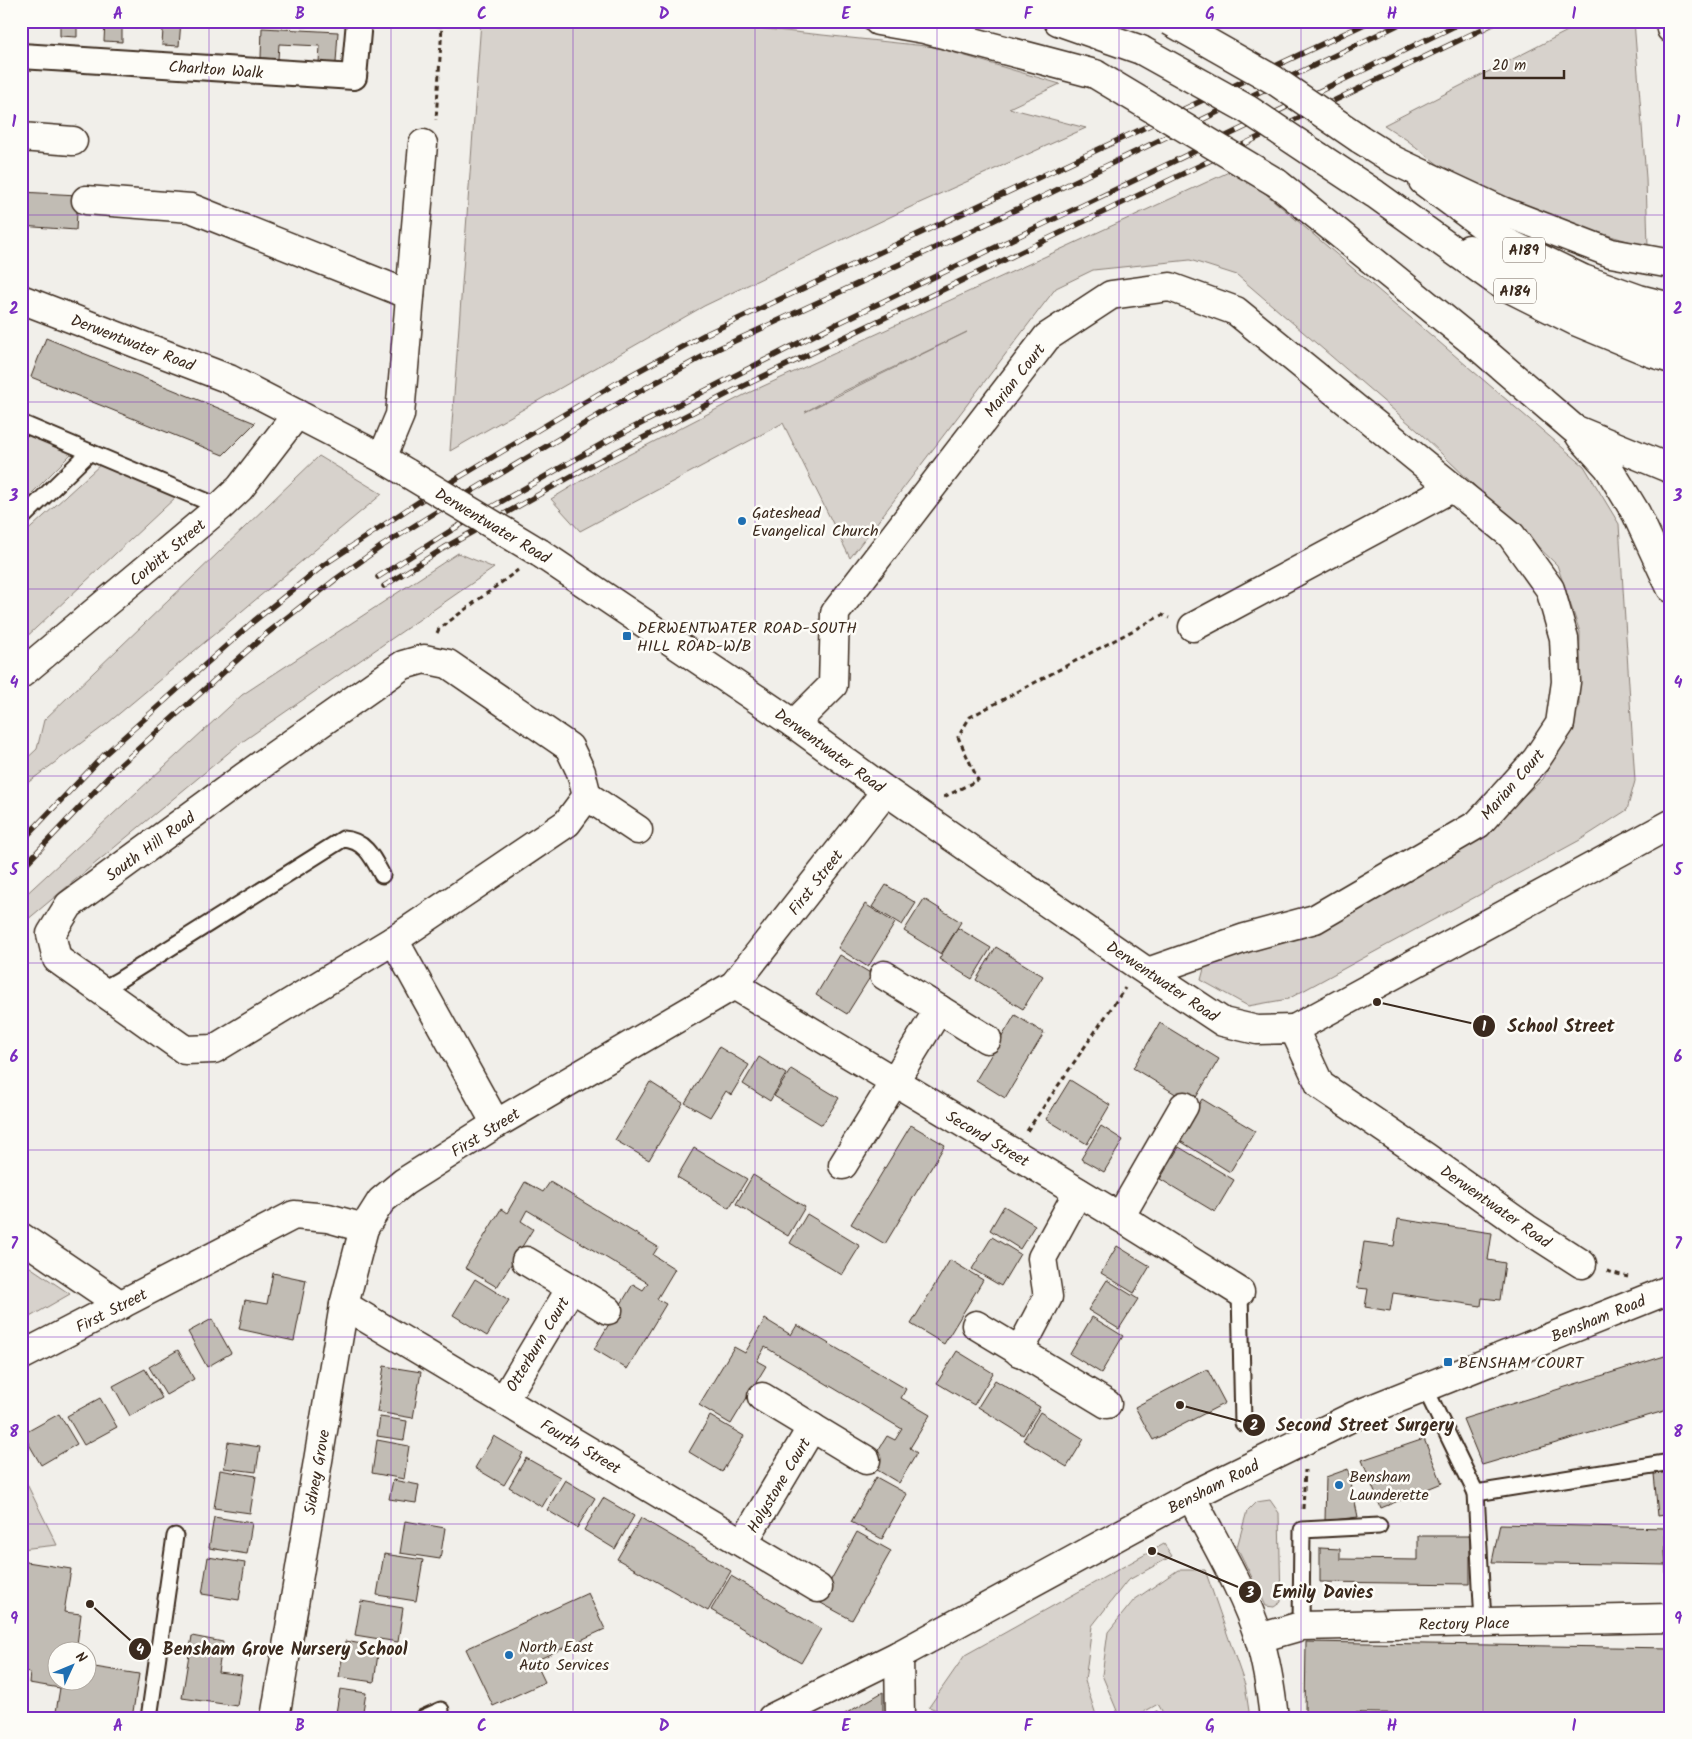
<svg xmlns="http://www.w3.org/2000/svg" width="1692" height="1739" font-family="Kalam,sans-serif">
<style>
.green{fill:#d7d2cc;stroke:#897e75;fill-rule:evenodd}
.building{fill:#c1bcb4;stroke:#3b2a1e}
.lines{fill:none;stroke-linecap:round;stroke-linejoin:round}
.service-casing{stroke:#3b2a1e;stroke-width:19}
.pedestrian-casing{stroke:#3b2a1e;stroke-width:28}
.minor-casing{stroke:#3b2a1e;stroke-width:31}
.tertiary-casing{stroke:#3b2a1e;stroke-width:31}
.secondary-casing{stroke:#3b2a1e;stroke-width:31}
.primary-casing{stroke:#3b2a1e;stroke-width:31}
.trunk-casing{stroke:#3b2a1e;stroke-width:31}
.path{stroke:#3b2a1e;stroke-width:3;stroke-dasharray:5 4;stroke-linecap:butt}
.service{stroke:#fdfcf7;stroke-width:15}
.pedestrian{stroke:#fdfcf7;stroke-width:24}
.minor{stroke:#fdfcf7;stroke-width:28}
.tertiary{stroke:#fdfcf7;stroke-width:28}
.secondary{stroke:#fdfcf7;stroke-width:28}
.primary{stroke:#fdfcf7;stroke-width:28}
.trunk{stroke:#fdfcf7;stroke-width:28}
.rail-casing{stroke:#3b2a1e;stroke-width:5.5}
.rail{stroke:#fdfcf7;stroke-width:4;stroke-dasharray:11;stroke-linecap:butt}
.minor-bridge-casing{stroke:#3b2a1e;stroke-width:31;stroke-linecap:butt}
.trunk-bridge-casing{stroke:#3b2a1e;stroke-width:31;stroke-linecap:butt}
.minor-bridge{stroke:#fdfcf7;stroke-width:28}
.trunk-bridge{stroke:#fdfcf7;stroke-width:28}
.grid{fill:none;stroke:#7b2cbf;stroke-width:1;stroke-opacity:0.55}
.poi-dot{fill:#1f6fb2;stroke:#fdfcf7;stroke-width:2}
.labels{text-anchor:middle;stroke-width:5;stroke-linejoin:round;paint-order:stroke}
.shield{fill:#fdfcf7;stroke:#75695f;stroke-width:1}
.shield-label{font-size:15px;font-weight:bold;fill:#3b2a1e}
.street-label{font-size:16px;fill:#3b2a1e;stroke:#fdfcf7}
.poi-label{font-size:16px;fill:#3b2a1e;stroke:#fdfcf7;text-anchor:start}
.leader{fill:none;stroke:#3b2a1e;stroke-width:2}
.callout-dot{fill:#3b2a1e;stroke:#fdfcf7;stroke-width:2}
.mark-label{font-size:15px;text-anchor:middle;font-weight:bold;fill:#fff}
.callout-label{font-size:18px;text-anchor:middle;font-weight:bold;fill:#3b2a1e;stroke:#fdfcf7;stroke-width:5;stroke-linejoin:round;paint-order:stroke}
.neatline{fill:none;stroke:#7b2cbf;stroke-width:2}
.grid-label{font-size:16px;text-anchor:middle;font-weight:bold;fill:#7b2cbf}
</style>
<rect width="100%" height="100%" fill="#f1efea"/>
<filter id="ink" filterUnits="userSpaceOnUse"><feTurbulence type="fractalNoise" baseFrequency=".02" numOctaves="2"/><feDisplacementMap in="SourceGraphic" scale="10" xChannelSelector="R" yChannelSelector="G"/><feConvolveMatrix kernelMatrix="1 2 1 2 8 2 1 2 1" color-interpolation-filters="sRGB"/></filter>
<g filter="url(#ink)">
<g class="green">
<path d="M481,21H691L935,47L1060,84L1009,108L1086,128L915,205L704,306L450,451Z"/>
<path d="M1587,21H1634L1646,178L1648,247L1540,215L1449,173L1407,140L1384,125Z"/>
<path d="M1231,171L1259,188L1584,466L1619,524L1635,781L1627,810L1580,840L1288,999L1248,1006L1201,980L1205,965L1486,829L1543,779L1579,707L1580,632L1557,565L1418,431L1237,275L1190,260L1093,270L1056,288L850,558L783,423L580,531L551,499L601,469L744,395ZM967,332L805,412L838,394Z"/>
<path d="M21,433L72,453L21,504Z"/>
<path d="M319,456L382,494L108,723L26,784H21V764L37,749L44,720Z"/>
<path d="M101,464L177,496L21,642V537Z"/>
<path d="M458,553L494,568L239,744L21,925V899L242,695Z"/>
<path d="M21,1261L70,1294L21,1322Z"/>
<path d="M21,1472L57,1545L21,1549Z"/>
<path d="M1270,1500L1279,1513L1281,1602L1274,1607L1266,1606L1237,1547L1247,1511L1256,1502Z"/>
<path d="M1164,1544L1172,1556L1127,1581L1092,1626L1085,1681L1097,1718H957L929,1707L965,1655Z"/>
<path d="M1178,1570H1205L1245,1685L1250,1718H1166L1158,1704L1133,1718H1120L1102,1675L1108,1632L1134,1600Z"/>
</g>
<g class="building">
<path d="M60,21H77V37L60,36Z"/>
<path d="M105,21H181L179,46L162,45L163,29L122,27V42L104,41Z"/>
<path d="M262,28L338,32L336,63L319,62L320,46L279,44L278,59L261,58Z"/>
<path d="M21,192L78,195L76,230L21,226Z"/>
<path d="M46,338L255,423L223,455L31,377Z"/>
<path d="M886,885L916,903L902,925L872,907Z"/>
<path d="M924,899L961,922L941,954L904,931Z"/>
<path d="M865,904L895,923L868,967L838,948Z"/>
<path d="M958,928L991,948L972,979L939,959Z"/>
<path d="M996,947L1043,976L1023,1009L976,980Z"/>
<path d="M840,955L872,974L847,1014L816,995Z"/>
<path d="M1015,1015L1044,1033L1005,1098L976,1080Z"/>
<path d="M1160,1023L1219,1059L1192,1104L1133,1068Z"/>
<path d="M719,1047L749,1065L731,1095L726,1091L710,1117L685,1103Z"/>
<path d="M759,1057L786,1074L770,1101L743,1084Z"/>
<path d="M791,1069L839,1098L822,1125L774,1096Z"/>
<path d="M1070,1080L1110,1105L1087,1144L1046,1119Z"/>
<path d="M650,1082L683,1103L649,1160L615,1140Z"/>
<path d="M1202,1099L1255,1131L1230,1172L1177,1139Z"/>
<path d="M911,1125L945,1145L885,1244L851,1224Z"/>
<path d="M1101,1126L1123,1140L1104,1172L1081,1159Z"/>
<path d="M1179,1147L1234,1180L1215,1212L1160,1179Z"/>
<path d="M694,1148L747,1179L729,1208L677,1177Z"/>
<path d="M753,1175L805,1207L788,1236L736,1204Z"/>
<path d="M525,1182L543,1192L550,1182L658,1247L653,1255L675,1269L657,1299L666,1304L627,1369L594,1349L633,1284L643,1290L648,1283L527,1210L521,1221L533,1229L497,1287L465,1268L501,1209L507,1213Z"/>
<path d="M1004,1206L1035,1225L1020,1249L990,1230Z"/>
<path d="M807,1214L860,1246L842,1275L790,1243Z"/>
<path d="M1398,1219L1492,1233L1488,1260L1505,1263L1500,1300L1482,1298L1481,1306L1393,1293L1390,1311L1365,1307L1368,1289L1357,1288L1364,1242L1394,1246Z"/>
<path d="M992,1237L1020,1254L1001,1286L972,1269Z"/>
<path d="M1117,1246L1150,1266L1134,1293L1101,1273Z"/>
<path d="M950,1260L983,1280L944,1344L911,1324Z"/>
<path d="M273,1273L306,1280L294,1341L239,1329L245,1300L267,1304Z"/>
<path d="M475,1279L509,1300L487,1336L453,1315Z"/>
<path d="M1107,1280L1138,1299L1119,1329L1088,1310Z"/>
<path d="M1092,1317L1123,1336L1101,1373L1070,1354Z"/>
<path d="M212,1319L231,1353L207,1367L188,1332Z"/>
<path d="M765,1319L791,1335L797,1325L906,1389L901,1398L930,1415L910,1448L917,1453L899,1483L869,1465L887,1436L895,1440L902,1429L765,1347L757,1361L766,1366L731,1424L699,1405L734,1347L745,1353Z"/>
<path d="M178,1350L194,1379L166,1395L149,1367Z"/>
<path d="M957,1351L993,1373L974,1405L937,1383Z"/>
<path d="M1671,1354V1409L1482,1465L1463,1419Z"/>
<path d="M384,1366L421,1372L413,1418L377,1412Z"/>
<path d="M145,1369L162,1398L130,1416L113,1386Z"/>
<path d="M1207,1369L1225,1403L1153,1440L1135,1407Z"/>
<path d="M995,1380L1040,1407L1023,1435L978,1407Z"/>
<path d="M100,1398L117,1427L84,1445L67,1416Z"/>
<path d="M1040,1412L1084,1439L1067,1467L1023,1440Z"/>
<path d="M59,1414L77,1444L41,1465L23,1434Z"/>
<path d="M710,1416L744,1436L722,1472L689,1452Z"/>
<path d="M380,1417L407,1421L404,1440L377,1436Z"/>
<path d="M494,1436L523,1453L504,1485L475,1468Z"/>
<path d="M1424,1439L1442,1483L1381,1508L1362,1460Z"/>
<path d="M377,1440L409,1446L404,1479L372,1473Z"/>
<path d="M228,1442L260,1447L256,1472L224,1468Z"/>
<path d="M526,1458L560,1477L542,1507L509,1487Z"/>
<path d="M1348,1469L1358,1517L1325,1521L1326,1477Z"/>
<path d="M220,1470L256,1476L250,1513L214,1508Z"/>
<path d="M1671,1472V1514L1658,1516L1654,1474Z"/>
<path d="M876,1477L907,1494L882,1539L851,1522Z"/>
<path d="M393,1480L419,1485L416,1503L389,1499Z"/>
<path d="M565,1480L595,1498L577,1528L547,1510Z"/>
<path d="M603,1498L634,1516L615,1549L584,1530Z"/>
<path d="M214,1517L252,1523L247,1554L209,1548Z"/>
<path d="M641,1518L731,1571L708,1611L617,1559Z"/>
<path d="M405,1521L445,1528L440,1559L400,1553Z"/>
<path d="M1500,1524L1665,1528L1666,1565L1492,1562Z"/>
<path d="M857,1532L891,1551L852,1620L819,1602Z"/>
<path d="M1418,1536H1470V1584L1320,1582V1548L1340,1549V1559L1418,1560Z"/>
<path d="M1671,1550V1588L1667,1589L1665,1551Z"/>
<path d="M384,1554L423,1560L416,1601L377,1595Z"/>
<path d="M208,1557L245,1563L239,1600L202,1594Z"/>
<path d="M21,1561L71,1569L64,1612L81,1614L76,1652H58V1682H88V1666L139,1674L132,1718H55L60,1688L29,1683L30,1672L21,1671Z"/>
<path d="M731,1576L821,1629L801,1663L711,1610Z"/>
<path d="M588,1593L605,1629L535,1661L545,1682L493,1706L466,1649Z"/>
<path d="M361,1601L403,1608L398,1642L355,1635Z"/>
<path d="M192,1636L223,1642L218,1672L242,1675L237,1706L182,1698Z"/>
<path d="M345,1641L379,1647L374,1682L339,1677Z"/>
<path d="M1306,1642L1671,1648V1717L1305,1712Z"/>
<path d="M340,1689L366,1693L362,1717L336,1713Z"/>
<path d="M883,1692V1718H838Z"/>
<path d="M1157,1711L1161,1718H1145Z"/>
</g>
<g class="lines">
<g class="service-casing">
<g id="service">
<path d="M21,423L220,507"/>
<path d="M21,519L90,452"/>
<path d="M101,990L119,980L343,839C365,840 373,858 382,875"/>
<path d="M1240,1292L1243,1423"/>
<path d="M1425,1388L1476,1493"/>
<path d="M1483,1622L1476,1493L1671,1462"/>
<path d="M1301,1626L1302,1530L1379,1526"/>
<path d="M149,1718L175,1536"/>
<path d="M423,1718L441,1710"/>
</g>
</g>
<g class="pedestrian-casing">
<path id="pedestrian" d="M21,56L354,77L359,21"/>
</g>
<g class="minor-casing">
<g id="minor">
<path d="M21,137L73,141"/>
<path d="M86,200L191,208L410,295"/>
<path d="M21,299L229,379L382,458L407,473"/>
<path d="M382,458L400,415L423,144"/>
<path d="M540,553L794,724L886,791L1140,967L1223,1022L1257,1030L1294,1029L1320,1085L1426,1157L1526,1228L1582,1264"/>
<path d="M1193,627L1452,488"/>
<path d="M424,659L448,664L569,747L581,772L587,796L567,823L394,940L214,1049L185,1050L57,959L51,934L69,905L244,777L403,665Z"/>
<path d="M21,674L220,507L240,488L297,414"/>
<path d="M794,724L833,685L835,613L1047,337L1111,295L1170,287L1236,311L1511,535L1550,589L1564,638L1566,682L1560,724L1536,760L1478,824L1315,919L1245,938L1148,972"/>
<path d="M587,796L638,830"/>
<path d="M394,940L496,1124"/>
<path d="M884,975L987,1039"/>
<path d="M734,985L1120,1217L1240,1292"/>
<path d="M1294,1029L1671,824"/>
<path d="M843,1165L939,1009"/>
<path d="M1120,1217L1184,1106"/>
<path d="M21,1237L121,1305"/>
<path d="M526,1261L608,1310"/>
<path d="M344,1305L818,1588"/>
<path d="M976,1325L1107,1404"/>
<path d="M1019,1352L1048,1297L1042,1258L1078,1192"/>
<path d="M21,1356L294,1215L328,1218L364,1228L381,1201L404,1182L496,1124L734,985L886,791"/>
<path d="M762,1397L866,1460"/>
<path d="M504,1400L571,1288"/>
<path d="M743,1543L812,1427"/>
<path d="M1259,1638L1301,1626L1671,1618"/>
<path d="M899,1655L900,1718"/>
<path d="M275,1718L344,1305L364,1228"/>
</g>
</g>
<g class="tertiary-casing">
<g id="tertiary">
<path d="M1670,21L1671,29"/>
<path d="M1191,1496C1214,1542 1243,1588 1259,1638C1267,1664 1271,1691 1274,1718"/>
</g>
</g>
<g class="secondary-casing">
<path id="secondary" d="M772,1718L899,1655L1191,1496L1354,1416L1671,1289"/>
</g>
<g class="primary-casing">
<g id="primary">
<path d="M1423,181L1504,241L1583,279L1639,299L1671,307"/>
<path d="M1469,249C1496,265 1523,278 1552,291C1591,308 1628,323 1671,333"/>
</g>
</g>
<g class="trunk-casing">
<g id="trunk">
<path d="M878,21L924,29L1095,74"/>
<path d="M1058,21L1141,50"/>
<path d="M1360,139L1395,161L1502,211L1611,253L1671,264"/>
<path d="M1319,157L1375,194L1499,283L1575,321L1652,353L1671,359"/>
<path d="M1277,183L1473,342L1574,429L1671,469"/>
<path d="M1580,436L1608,467L1636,513L1671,588"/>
</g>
</g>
<g class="path">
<path d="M383,22L442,26L436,120"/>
<path d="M437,633L439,629L518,570"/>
<path d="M944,797L978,780L958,737L970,717L1162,615L1169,618"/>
<path d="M1027,1131L1125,988"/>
<path d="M1607,1271L1628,1277"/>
<path d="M1303,1509L1305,1470"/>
</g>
<use href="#service" class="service"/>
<use href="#pedestrian" class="pedestrian"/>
<use href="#minor" class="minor"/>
<use href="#tertiary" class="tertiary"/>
<use href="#secondary" class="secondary"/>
<use href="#primary" class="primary"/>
<use href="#trunk" class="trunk"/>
<g class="rail-casing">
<g id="rail">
<path d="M378,577L455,528L609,440L828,328L1465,21"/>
<path d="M384,586L444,548L593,464L735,390L1499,21"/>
<path d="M21,842L105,754L254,621L325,564L423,499L531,434L620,381L704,335L1371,21"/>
<path d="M21,869L118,767L265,635L336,579L382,546L433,514L629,397L713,351L984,225L1406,21"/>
</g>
</g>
<use href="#rail" class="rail"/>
<g class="minor-bridge-casing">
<path id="minor-bridge" d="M407,473L540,553"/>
</g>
<g class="trunk-bridge-casing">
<g id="trunk-bridge">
<path d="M1170,21L1274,80L1360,139"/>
<path d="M1141,50L1247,109L1319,157"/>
<path d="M1095,74L1277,183"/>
</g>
</g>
<use href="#minor-bridge" class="minor-bridge"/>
<use href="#trunk-bridge" class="trunk-bridge"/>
</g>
</g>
<path class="grid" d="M209,21V1718M391,21V1718M573,21V1718M755,21V1718M937,21V1718M1119,21V1718M1301,21V1718M1483,21V1718M21,215H1671M21,402H1671M21,589H1671M21,776H1671M21,963H1671M21,1150H1671M21,1337H1671M21,1524H1671"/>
<g class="poi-dot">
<circle cx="742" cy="521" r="5"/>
<rect x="622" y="631" width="10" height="10" rx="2.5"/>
<rect x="1443" y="1357" width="10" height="10" rx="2.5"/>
<circle cx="1339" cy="1485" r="5"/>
<circle cx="509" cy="1655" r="5"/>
</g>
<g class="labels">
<g class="shield">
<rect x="1503" y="237.5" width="42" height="25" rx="4"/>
<rect x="1494" y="278.5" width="42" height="25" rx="4"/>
</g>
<g class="shield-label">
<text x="1524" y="255">A189</text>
<text x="1515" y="296">A184</text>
</g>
<g class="street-label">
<text transform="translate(216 69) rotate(4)" y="6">Charlton Walk</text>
<text transform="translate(133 342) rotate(21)" y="6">Derwentwater Road</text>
<text transform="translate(1014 380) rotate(-52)" y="6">Marian Court</text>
<text transform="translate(493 525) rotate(31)" y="6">Derwentwater Road</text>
<text transform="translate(167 552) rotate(-40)" y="6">Corbitt Street</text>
<text transform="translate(830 750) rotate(36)" y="6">Derwentwater Road</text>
<text transform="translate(1512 784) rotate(-49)" y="6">Marian Court</text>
<text transform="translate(150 846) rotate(-36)" y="6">South Hill Road</text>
<text transform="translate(815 882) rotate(-52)" y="6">First Street</text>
<text transform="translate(1163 981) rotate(34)" y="6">Derwentwater Road</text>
<text transform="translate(485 1132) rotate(-32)" y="6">First Street</text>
<text transform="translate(988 1138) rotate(31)" y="6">Second Street</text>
<text transform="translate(1496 1206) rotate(35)" y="6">Derwentwater Road</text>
<text transform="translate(111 1310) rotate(-27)" y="6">First Street</text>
<text transform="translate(1598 1318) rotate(-22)" y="6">Bensham Road</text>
<text transform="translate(537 1344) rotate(-59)" y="6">Otterburn Court</text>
<text transform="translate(581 1446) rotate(31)" y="6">Fourth Street</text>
<text transform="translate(316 1472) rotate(-80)" y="6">Sidney Grove</text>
<text transform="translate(778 1485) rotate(-59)" y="6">Holystone Court</text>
<text transform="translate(1213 1486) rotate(-27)" y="6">Bensham Road</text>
<text transform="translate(1464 1623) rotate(-1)" y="6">Rectory Place</text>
</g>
<g class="poi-label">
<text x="752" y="518">Gateshead<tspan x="752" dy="18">Evangelical Church</tspan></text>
<text x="637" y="633">DERWENTWATER ROAD-SOUTH<tspan x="637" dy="18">HILL ROAD-W/B</tspan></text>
<text x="1458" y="1368">BENSHAM COURT</text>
<text x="1349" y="1482">Bensham<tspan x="1349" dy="18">Launderette</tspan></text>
<text x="519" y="1652">North East<tspan x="519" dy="18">Auto Services</tspan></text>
</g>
</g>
<path class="leader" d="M1377 1002L1484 1026M1180 1405L1254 1425M1152 1551L1250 1592M90 1604L140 1649"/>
<g class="callout-dot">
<circle cx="1377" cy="1002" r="5"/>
<circle cx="1180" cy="1405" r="5"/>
<circle cx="1152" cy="1551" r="5"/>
<circle cx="90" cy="1604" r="5"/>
<circle cx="1484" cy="1026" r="12"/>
<circle cx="1254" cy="1425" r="12"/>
<circle cx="1250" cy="1592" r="12"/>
<circle cx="140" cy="1649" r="12"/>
</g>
<g class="mark-label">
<text x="1484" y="1031">1</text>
<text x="1254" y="1430">2</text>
<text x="1250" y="1597">3</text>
<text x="140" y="1654">4</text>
</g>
<g class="callout-label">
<text x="1561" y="1032">School Street</text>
<text x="1365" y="1431">Second Street Surgery</text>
<text x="1323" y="1598">Emily Davies</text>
<text x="285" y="1655">Bensham Grove Nursery School</text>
</g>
<rect width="1692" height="1739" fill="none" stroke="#fdfcf7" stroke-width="55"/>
<g transform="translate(72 1666) rotate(46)"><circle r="24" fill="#fdfcf7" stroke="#afa8a0"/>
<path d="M0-4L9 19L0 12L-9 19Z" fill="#1f6fb2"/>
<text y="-8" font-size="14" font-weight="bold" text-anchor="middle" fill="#3b2a1e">N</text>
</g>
<path d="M1484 70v8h80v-8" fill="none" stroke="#3b2a1e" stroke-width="2.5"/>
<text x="1492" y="70" font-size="15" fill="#3b2a1e" stroke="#fdfcf7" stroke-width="4" paint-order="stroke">20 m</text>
<rect x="28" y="28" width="1636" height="1684" class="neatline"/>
<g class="grid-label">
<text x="118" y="19">A</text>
<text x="300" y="19">B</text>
<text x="482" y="19">C</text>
<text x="664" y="19">D</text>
<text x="846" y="19">E</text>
<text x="1028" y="19">F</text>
<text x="1210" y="19">G</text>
<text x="1392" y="19">H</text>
<text x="1574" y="19">I</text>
<text x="14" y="127">1</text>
<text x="1678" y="127">1</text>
<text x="14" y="314">2</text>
<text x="1678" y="314">2</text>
<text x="14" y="501">3</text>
<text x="1678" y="501">3</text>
<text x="14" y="688">4</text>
<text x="1678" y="688">4</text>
<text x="14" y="875">5</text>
<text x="1678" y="875">5</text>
<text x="14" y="1062">6</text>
<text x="1678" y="1062">6</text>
<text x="14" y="1249">7</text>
<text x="1678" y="1249">7</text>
<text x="14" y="1437">8</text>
<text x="1678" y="1437">8</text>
<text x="14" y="1624">9</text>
<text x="1678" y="1624">9</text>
<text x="118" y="1731">A</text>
<text x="300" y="1731">B</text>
<text x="482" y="1731">C</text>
<text x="664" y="1731">D</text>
<text x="846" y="1731">E</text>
<text x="1028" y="1731">F</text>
<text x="1210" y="1731">G</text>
<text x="1392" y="1731">H</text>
<text x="1574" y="1731">I</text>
</g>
</svg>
